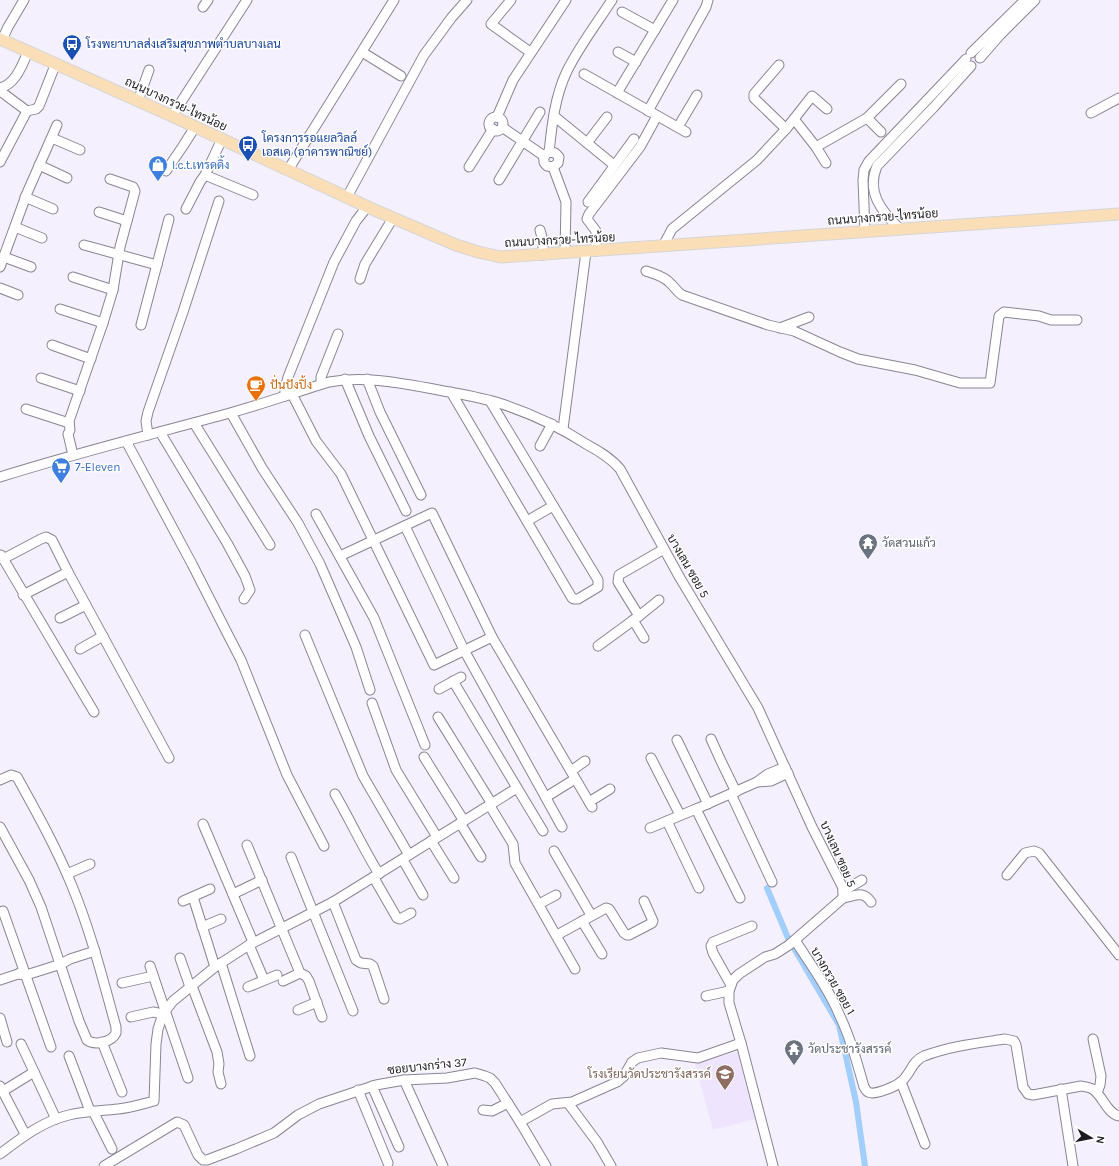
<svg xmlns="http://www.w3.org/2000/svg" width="1119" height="1166" font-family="Karla,Sarabun,sans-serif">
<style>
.built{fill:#eee4fd}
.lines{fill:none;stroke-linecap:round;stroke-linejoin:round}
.canal{stroke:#a1cefb;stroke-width:6}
.minor-casing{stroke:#8a8494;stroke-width:11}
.major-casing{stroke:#d6d6d7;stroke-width:13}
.minor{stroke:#fff;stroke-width:9}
.major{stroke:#fadeb7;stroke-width:11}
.labels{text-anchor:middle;stroke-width:3;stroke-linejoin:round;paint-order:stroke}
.transit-label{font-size:12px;fill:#164399;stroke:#fff;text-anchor:start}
.street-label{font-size:12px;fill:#1d1b21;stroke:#fff}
.shop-label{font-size:12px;fill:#366cbe;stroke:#fff;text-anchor:start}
.food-label{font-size:12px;fill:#c56008;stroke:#fff;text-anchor:start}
.worship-label{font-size:12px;fill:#5b616d;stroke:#fff;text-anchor:start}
.education-label{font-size:12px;fill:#785e54;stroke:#fff;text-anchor:end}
</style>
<rect width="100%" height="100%" fill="#f5f0fe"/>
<path class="built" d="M737,1052L755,1119L713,1130L695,1063Z"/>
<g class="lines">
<path class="canal" d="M767,888L788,938L839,1025L856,1102L865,1166"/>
<g class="minor-casing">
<g id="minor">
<path d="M511,0L491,24L530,52"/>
<path d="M203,7L208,0"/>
<path d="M622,12L655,30"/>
<path d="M2,40L8,27L24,0"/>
<path d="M362,52L401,76"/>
<path d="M618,52L636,62"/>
<path d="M971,53L1025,0"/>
<path d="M980,58L1000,35L1035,0"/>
<path d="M779,65L754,94V98L786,129"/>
<path d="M584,74L686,132"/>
<path d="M0,88C16,84 22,65 28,52"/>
<path d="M0,91L27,111"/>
<path d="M617,93L673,0"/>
<path d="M138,101L149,70"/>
<path d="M648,111L706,7L708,0"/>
<path d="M1091,113L1119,98"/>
<path d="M172,116L247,0"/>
<path d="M554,116L614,165"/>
<path d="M497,117L513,80L566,0"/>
<circle cx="496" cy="124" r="7"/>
<path d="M867,118L881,132"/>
<path d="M794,119L816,147L826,163"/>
<path d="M502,127L544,156"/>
<path d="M678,127L697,95"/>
<path d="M52,138L80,150"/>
<path d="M222,139L205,175L253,195"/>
<path d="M587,143L607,117"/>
<path d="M816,147L867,118L901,84"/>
<path d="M549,152L555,153L559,157L558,163L553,167L547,166C542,162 543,155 549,152C552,124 555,96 567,71C580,45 597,23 612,0"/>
<path d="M0,162L27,111L36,109L39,106L56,63"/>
<path d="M39,165L67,178"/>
<path d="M469,167L493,129"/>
<path d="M553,167L566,202L565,253"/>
<path d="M288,170L394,0"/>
<path d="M166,171L183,146L195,127"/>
<path d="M499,180L540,112"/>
<path d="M25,197L53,209"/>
<path d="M347,197L424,55L452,17L467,0"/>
<path d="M588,202L634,139"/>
<path d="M186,209L200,182L205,175"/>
<path d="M99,212L127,221"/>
<path d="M15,227L42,238"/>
<path d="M900,229C881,211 866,192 877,166L933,108L971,66"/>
<path d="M540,230L543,241V255"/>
<path d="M865,231L863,180L864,170L869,161L966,59"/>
<path d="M84,245L157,265"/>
<path d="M663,246L672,229L757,160L786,129L812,96L827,109"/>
<path d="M596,251V231L587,219L589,214L640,147L657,116"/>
<path d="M4,257L31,267"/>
<path d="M0,267L27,193L57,125"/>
<path d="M646,271C654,274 664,276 670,283C675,287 676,291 682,295L768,325L794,331L840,352L858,359L915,370L960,383H990L999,316L1004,312L1039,316L1051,320H1077"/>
<path d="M73,277L113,290"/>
<path d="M360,279L365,264L393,218"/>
<path d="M0,288L18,295"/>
<path d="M60,309L103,323"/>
<path d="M141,325L169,219"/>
<path d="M780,328L809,317"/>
<path d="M52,345L91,359"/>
<path d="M41,378L80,391"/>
<path d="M345,379L369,436L406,511"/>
<path d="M367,379L380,412L421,495"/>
<path d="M321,384V377L338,334"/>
<path d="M451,392L572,598L574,599H578L598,587V580L490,401"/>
<path d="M292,394L316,441L341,474L434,665L492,637"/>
<path d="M285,396V390L288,377L334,262L356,221L367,207"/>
<path d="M26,409L69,423"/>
<path d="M231,413L262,468L298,523L320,564L356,647L370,690"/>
<path d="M194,423L270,545"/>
<path d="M563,429L586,252"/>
<path d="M160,432L227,543L245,576L250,590L244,599"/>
<path d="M148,435L146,421L148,412L183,312L219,201"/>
<path d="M126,441L192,564L225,629L241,660L287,775L324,846"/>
<path d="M540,446L552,424"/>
<path d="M73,455L68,434L70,430L69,421L103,323L113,290L120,247L135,191L133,187L110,179"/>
<path d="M0,477C76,453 153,434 230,413C263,404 296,392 329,382C362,376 395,382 428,388C452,393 478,396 502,404C532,414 560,427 586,444C599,451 611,458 620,469L680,578L758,708L812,827L843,888V898"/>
<path d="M316,514L374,618L425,745"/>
<path d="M527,521L553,506"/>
<path d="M405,526L464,650L562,827"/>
<path d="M1,555L94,712"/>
<path d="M340,556L432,513L492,637L592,807"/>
<path d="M3,559L41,539L46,537L52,540L68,572L169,758"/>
<path d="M23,595L68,572"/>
<path d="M639,616L659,600"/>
<path d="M60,618L86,605"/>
<path d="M633,620L644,638"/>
<path d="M305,635L363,776L409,855"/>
<path d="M598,646L639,616L618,582L619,575L664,549"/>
<path d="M80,649L103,636"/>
<path d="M453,681L543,831"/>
<path d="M439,689L461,677"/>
<path d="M372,703L396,770L437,837"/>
<path d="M438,717L492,804"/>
<path d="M711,739L720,759L736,792"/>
<path d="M677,740L708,804"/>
<path d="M424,757L464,821"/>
<path d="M651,758L680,815"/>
<path d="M571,771L585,761"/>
<path d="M0,780L11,775L17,777C37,813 57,849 72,886C91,932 103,980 116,1027V1033C112,1042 95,1046 87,1040L79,1021L41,907L29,880L0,827"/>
<path d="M757,782L771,781L788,773"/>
<path d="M335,794C350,820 363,848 379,874"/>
<path d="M731,794L772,882"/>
<path d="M546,797L575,779"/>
<path d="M589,802L610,789"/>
<path d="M490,806L513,844L515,863L575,969"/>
<path d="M667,821L699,888"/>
<path d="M460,823L481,857"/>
<path d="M203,824L253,942"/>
<path d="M650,828L696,809"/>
<path d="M431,841L454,878"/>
<path d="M247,845L300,973L306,976L309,981L322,1017"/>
<path d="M554,851L591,915"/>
<path d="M291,857L353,1011"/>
<path d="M403,860L423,895"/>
<path d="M67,874L90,864"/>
<path d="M1007,875L1025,853L1034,851L1039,853L1119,955"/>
<path d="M374,878L397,918L400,919L411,913"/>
<path d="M843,891L862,880"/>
<path d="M233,894L262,880"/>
<path d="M193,897L215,967"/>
<path d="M740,898L696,809L757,782L768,774L785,767"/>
<path d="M843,898C855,896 863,890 871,902"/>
<path d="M183,901L210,889"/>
<path d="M333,902L356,960L361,963L370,964L373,966L384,999"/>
<path d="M539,904L556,895"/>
<path d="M3,911L51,1047"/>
<path d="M582,921L602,954"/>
<path d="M202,927L221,919"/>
<path d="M557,935L606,908L609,909L624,933L627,935H629L652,923L653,921L644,901"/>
<path d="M795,940C810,964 828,987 839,1014C850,1037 857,1062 864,1087C865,1088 866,1091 868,1092C874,1096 897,1086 902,1081C911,1073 912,1061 924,1056C950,1046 978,1043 1005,1039L1014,1041L1016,1045L1023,1087L1028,1094L1033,1095L1081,1086C1085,1087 1090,1087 1094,1090C1103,1097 1107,1113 1119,1116"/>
<path d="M249,945L264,980"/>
<path d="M180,958L190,987"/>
<path d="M221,963L250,1056"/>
<path d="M150,966L188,1078"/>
<path d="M18,974L26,975L39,971L61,964L70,959L95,951"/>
<path d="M0,980L18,974L23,971"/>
<path d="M283,981L300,973"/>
<path d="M122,983L153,976"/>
<path d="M731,985L713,953L711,946L713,942L752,926"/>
<path d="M192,986L217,1052L219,1064L218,1072L221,1084"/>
<path d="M248,987L277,975"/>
<path d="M706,996L729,991"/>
<path d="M298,1010L317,1002"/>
<path d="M131,1017L153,1012L163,1014"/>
<path d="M0,1018L7,1042"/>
<path d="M1093,1039L1101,1076L1100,1085L1097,1093"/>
<path d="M102,1042L122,1092"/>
<path d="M21,1044L56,1119"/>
<path d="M69,1056L90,1111"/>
<path d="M404,1080L443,1166"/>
<path d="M901,1082L925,1144"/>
<path d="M0,1086L25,1134"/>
<path d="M372,1086L399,1147"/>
<path d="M1061,1089L1073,1166"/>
<path d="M358,1090L388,1163"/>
<path d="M3,1091L34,1072"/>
<path d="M568,1103L597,1142L611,1166"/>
<path d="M483,1110L492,1111L508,1103"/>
<path d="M93,1111L112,1149"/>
<path d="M520,1122L546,1166"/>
<path d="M0,1154C21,1138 43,1121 69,1115C85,1111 101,1111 118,1109C130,1108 142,1104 154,1101L156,1044L158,1029L163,1014L173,1001L215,967L249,945L333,902L517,788"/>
<path d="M104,1166L177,1122L184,1125L198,1155L203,1160H207L236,1149L274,1133L298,1115L319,1104L376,1085L404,1080L447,1078L475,1073L485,1076L490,1078L495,1083L520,1122L552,1104L572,1102L617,1082L624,1076L632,1062L638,1058L661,1053L698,1058L741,1043"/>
<path d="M773,1166L741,1043L729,1003V991L733,980L739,974L765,957L775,954L789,945L843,898"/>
</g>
</g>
<g class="major-casing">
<path id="major" d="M0,39L172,116L370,208L456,245L478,252L501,257L1119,214"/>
</g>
<use href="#minor" class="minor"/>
<use href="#major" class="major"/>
</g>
<defs>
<g id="bus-pin" transform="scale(1)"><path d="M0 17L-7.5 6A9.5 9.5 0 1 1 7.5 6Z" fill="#1a4fb4" stroke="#fff"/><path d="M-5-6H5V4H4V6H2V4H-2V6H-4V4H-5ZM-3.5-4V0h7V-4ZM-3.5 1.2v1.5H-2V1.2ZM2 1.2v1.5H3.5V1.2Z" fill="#fff"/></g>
<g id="shop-pin" transform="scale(1)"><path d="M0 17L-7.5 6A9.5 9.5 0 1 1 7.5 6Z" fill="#3f7fe0" stroke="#fff"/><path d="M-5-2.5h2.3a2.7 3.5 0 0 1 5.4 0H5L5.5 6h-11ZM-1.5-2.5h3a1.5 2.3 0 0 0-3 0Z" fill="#fff"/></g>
<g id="cafe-pin" transform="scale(1)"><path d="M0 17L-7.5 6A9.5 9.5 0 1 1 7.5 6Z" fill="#e8710a" stroke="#fff"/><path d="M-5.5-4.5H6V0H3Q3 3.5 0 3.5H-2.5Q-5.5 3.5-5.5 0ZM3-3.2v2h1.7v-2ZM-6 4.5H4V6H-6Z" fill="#fff"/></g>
<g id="supermarket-pin" transform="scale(1)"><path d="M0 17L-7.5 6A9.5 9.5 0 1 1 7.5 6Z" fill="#3f7fe0" stroke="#fff"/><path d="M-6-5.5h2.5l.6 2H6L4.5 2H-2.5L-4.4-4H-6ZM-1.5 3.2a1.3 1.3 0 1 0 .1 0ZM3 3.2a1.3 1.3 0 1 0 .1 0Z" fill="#fff"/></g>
<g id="temple-pin" transform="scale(1)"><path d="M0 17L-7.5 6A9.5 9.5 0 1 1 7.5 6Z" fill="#6b7280" stroke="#fff"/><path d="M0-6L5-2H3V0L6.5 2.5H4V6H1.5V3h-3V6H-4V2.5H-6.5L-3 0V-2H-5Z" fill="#fff"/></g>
<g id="school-pin" transform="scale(1)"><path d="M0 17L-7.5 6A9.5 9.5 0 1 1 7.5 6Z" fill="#8d6e63" stroke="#fff"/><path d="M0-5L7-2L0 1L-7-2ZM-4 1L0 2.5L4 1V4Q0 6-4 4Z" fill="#fff"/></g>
</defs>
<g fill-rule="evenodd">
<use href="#bus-pin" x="72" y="44"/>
<use href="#bus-pin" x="248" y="145"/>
<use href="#shop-pin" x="158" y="165"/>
<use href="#cafe-pin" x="256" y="385"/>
<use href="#supermarket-pin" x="61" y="467"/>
<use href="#temple-pin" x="868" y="543"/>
<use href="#temple-pin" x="794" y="1049"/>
<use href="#school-pin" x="725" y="1074"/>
</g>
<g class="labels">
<g class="transit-label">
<text x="86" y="48">โรงพยาบาลส่งเสริมสุขภาพตำบลบางเลน</text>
<text x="262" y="142">โครงการรอแยลวิลล์<tspan x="262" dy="14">เอสเค (อาคารพาณิชย์)</tspan></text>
</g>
<g class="street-label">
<text transform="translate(176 104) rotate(25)" y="4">ถนนบางกรวย-ไทรน้อย</text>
<text transform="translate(883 217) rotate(-4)" y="4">ถนนบางกรวย-ไทรน้อย</text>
<text transform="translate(560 240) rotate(-3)" y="4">ถนนบางกรวย-ไทรน้อย</text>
<text transform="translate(688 566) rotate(60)" y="4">บางเลน ซอย 5</text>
<text transform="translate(838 854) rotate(66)" y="4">บางเลน ซอย 5</text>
<text transform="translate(833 981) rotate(60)" y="4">บางกรวย ซอย 1</text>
<text transform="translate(427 1066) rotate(-6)" y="4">ซอยบางกร่าง 37</text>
</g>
<g class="shop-label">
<text x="172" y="169">I.c.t.เทรดดิ้ง</text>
<text x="75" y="471">7-Eleven</text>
</g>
<g class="food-label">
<text x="270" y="389">ปั่นปังปิ้ง</text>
</g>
<g class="worship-label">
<text x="882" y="547">วัดสวนแก้ว</text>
<text x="808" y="1053">วัดประชารังสรรค์</text>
</g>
<g class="education-label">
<text x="711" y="1078">โรงเรียนวัดประชารังสรรค์</text>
</g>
</g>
<g transform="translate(1091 1138) rotate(100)" stroke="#ffffff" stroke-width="3" paint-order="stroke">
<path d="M0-3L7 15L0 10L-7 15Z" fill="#1d1b21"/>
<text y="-6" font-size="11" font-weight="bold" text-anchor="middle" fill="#1d1b21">N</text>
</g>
</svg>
